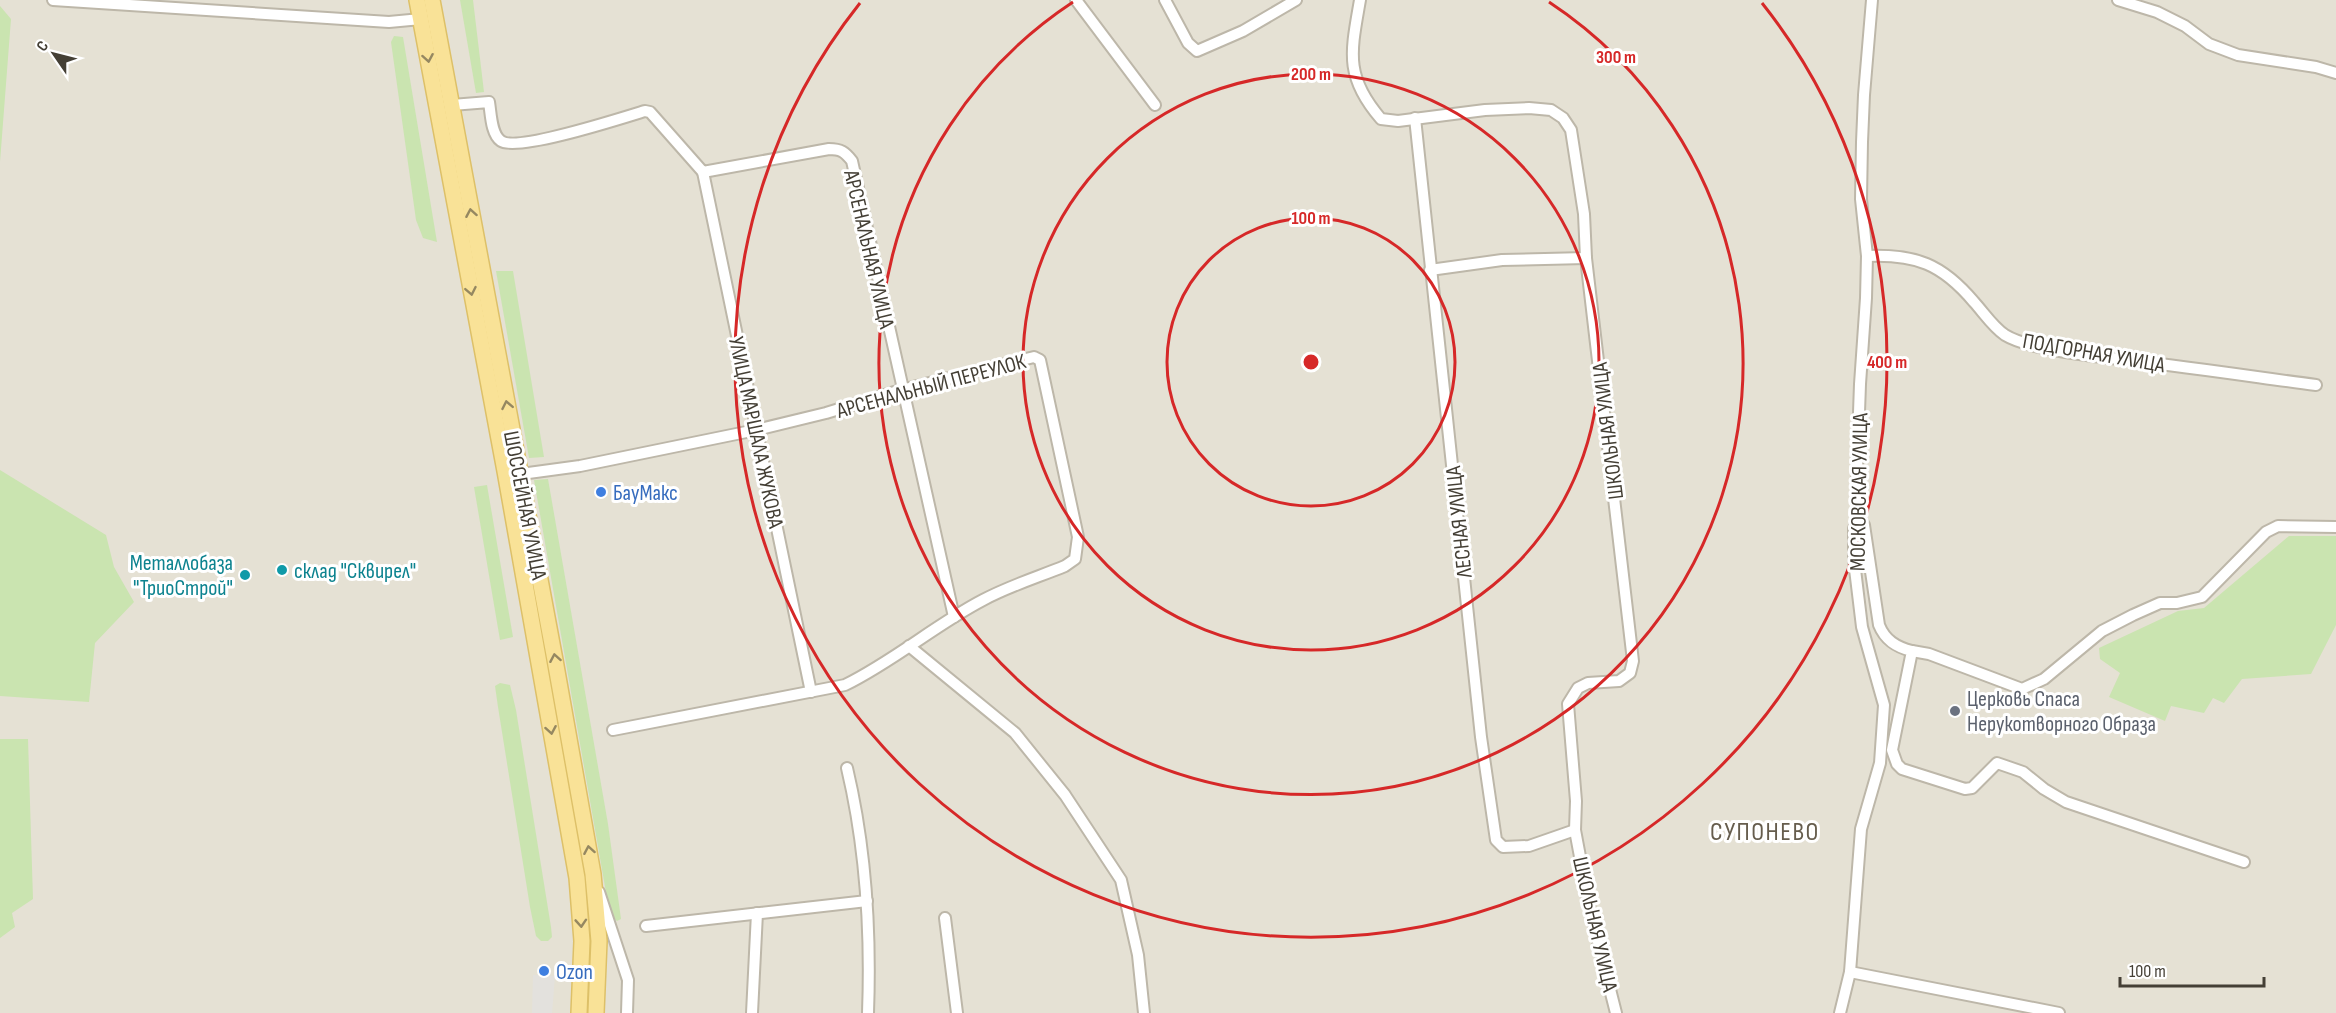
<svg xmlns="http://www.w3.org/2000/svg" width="2336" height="1013" font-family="'Sofia Sans Condensed',sans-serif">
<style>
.residential{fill:#e5e1d4}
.green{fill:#cae4b0}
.parking{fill:#e3e1dd}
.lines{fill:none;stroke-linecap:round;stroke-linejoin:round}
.street-casing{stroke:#bdb7a9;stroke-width:14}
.primary-casing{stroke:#ddc068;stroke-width:18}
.street{stroke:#fff;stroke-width:10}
.primary{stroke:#f9e297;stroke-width:15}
.oneway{stroke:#958861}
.ring{fill:none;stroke:#d62828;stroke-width:3}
.shop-dot{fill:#3f7fe0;stroke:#fff;stroke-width:2}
.culture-dot{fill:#0f9aa8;stroke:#fff;stroke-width:2}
.worship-dot{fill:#6b7280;stroke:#fff;stroke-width:2}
.labels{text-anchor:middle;stroke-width:6;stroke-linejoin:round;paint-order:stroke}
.street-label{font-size:22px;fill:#443f35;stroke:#fff}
.shop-label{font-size:22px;fill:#366cbe;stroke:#fff;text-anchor:start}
.culture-label{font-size:22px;fill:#0d838f;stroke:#fff;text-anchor:end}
.worship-label{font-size:22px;fill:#5b616d;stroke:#fff;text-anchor:start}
.quarter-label{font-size:26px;letter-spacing:1.5px;fill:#665d4d;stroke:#fff}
.centre{fill:#d62828;stroke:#fff;stroke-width:3}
.ring-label{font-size:18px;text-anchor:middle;font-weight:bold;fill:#d62828;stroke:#fff;stroke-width:6;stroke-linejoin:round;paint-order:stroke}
</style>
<rect width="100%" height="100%" fill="#f2efe5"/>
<rect class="residential" x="0" y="0" width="2336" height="1013"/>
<g class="green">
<path d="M460,0H473L484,92L476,93Z"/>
<path d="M0,6L11,19L0,162Z"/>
<path d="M394,36L403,37L437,242L423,238L416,220L391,42Z"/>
<path d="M496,271H513L544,457L529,458Z"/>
<path d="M0,470L106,535L114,567L134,602L95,643L89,702L0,696Z"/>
<path d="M548,479L608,824L621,919L617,921L611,916L608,904L534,480Z"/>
<path d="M487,485L513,637L500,640L474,487Z"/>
<path d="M2289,536H2336V625L2311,674L2242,679L2224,703L2213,698L2204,713L2171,706L2165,721L2109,697L2120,673L2100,659L2099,648L2178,611L2204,608Z"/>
<path d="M500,683L510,685L516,710L551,927L552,937L548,941H541L536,936L530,907L498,707L495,686Z"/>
<path d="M0,739H28L33,899L12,913L15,927L0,938Z"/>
</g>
<path class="parking" d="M533,975L555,976L552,1013H532Z"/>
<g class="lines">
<g class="street-casing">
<g id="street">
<path d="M53,0L389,22L421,19"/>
<path d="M1076,0L1155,105"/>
<path d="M1165,0L1188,43L1197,51L1243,31L1296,0"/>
<path d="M1360,0C1351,52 1344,76 1381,119L1398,121L1485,110L1529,108L1551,110L1563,118L1571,130L1584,214L1586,258L1633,661L1630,673L1619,681L1588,683L1578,688L1568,704L1576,801L1575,830L1590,910L1616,1013"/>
<path d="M2118,0L2157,12L2185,26L2209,44L2238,55L2316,67L2336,73"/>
<path d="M452,105L489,102C491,114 491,134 501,141C517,152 622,118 645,111L650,112L703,172L829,149C841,149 845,152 852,161L954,617"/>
<path d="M1415,118L1481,737L1496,840L1503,847L1529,846L1575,830"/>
<path d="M703,172L811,692"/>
<path d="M1867,256C1916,254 1942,264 1974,302C1984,313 1993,327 2005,335C2031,351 2103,357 2135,361C2195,368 2256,377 2316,385"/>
<path d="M1430,270L1502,260L1586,258"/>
<path d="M521,474L580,466L756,430L826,413L901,390L1034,357L1040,360L1078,537L1075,559L1065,566C1038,577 1009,586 983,600C935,625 894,661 845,685L613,730"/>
<path d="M1858,515L1864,525L1879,625C1885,640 1896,647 1912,651L1892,750L1897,764L1902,769L1965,789L1972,788L1997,763L2023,772L2044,789L2066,802L2244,862"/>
<path d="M909,646L1015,733L1065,795L1121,880L1138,955L1144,1013"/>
<path d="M1912,651L1929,654L2022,689L2044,679L2102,631L2133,615L2160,603H2177L2202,597L2266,532L2278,526L2336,527"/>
<path d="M847,768C866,848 871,931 868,1013"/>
<path d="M599,892L628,980L627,1013"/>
<path d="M945,918L957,1013"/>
<path d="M646,926L867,901"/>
<path d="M1850,972L2059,1013"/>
<path d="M752,1013L757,913"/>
<path d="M1840,1013L1850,972L1861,829L1880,763L1884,705L1862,627L1854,561V529L1858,515L1857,469L1860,384L1866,298L1867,256L1861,199L1862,142L1864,95L1872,0"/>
</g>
</g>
<g class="primary-casing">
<g id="primary">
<path d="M417,0L505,471L577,878L582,941L579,1013"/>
<path d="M432,0L555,660L593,874L599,941L596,1013"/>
</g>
</g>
<use href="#street" class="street"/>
<use href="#primary" class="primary"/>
</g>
<defs><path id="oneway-chevron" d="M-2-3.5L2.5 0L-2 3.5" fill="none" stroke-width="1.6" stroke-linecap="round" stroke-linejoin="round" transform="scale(1.5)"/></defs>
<g class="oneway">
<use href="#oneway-chevron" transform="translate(428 58) rotate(80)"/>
<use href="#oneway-chevron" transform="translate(471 213) rotate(-100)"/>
<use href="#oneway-chevron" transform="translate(471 291) rotate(79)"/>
<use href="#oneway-chevron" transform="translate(507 405) rotate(-101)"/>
<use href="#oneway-chevron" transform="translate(555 658) rotate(-100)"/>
<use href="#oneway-chevron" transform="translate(551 730) rotate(80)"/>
<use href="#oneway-chevron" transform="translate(589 850) rotate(-100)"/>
<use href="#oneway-chevron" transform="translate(581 923) rotate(86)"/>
</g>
<g class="ring">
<circle cx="1311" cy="362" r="144"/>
<circle cx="1311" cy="362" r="288"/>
<path d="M1549 2A432 432 0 1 1 1073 2"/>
<path d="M1762 3A576 576 0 1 1 860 3"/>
</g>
<g class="shop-dot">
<circle cx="601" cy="492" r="6"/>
<circle cx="544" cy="971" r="6"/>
</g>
<g class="culture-dot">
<circle cx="282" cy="570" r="6"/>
<circle cx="245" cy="575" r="6"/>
</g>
<circle class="worship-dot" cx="1955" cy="711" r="6"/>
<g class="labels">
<g class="street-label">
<text transform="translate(870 249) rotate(77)" y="8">АРСЕНАЛЬНАЯ УЛИЦА</text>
<text transform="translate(2094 352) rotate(10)" y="8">ПОДГОРНАЯ УЛИЦА</text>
<text transform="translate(931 385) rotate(-15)" y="8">АРСЕНАЛЬНЫЙ ПЕРЕУЛОК</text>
<text transform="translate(1607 431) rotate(-97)" y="8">ШКОЛЬНАЯ УЛИЦА</text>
<text transform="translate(757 432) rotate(78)" y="8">УЛИЦА МАРШАЛА ЖУКОВА</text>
<text transform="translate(1858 492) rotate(-89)" y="8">МОСКОВСКАЯ УЛИЦА</text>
<text transform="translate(526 505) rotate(79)" y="8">ШОССЕЙНАЯ УЛИЦА</text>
<text transform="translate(1458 522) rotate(-96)" y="8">ЛЕСНАЯ УЛИЦА</text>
<text transform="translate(1596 924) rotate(77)" y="8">ШКОЛЬНАЯ УЛИЦА</text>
</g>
<g class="shop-label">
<text x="613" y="500">БауМакс</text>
<text x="556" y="979">Ozon</text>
</g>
<g class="culture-label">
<text x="233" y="570">Металлобаза<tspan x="233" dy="25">"ТриоСтрой"</tspan></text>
<text x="294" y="578" text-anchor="start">склад "Сквирел"</text>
</g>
<g class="worship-label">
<text x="1967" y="706">Церковь Спаса<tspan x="1967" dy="25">Нерукотворного Образа</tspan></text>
</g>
<g class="quarter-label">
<text x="1765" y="840">СУПОНЕВО</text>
</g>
</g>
<circle cx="1311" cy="362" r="9" class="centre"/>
<g class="ring-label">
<text x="1616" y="63">300 m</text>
<text x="1311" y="80">200 m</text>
<text x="1311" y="224">100 m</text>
<text x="1887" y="368">400 m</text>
</g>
<g transform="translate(54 54) rotate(305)" stroke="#ffffff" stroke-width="4.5" paint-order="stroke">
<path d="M0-4.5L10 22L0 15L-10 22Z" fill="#443f35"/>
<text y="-9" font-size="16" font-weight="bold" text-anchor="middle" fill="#443f35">С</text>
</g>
<path d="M2120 977v9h144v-9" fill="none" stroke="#443f35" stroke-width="3"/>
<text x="2129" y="977" font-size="18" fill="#443f35" stroke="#ffffff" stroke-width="4.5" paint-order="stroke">100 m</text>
</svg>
